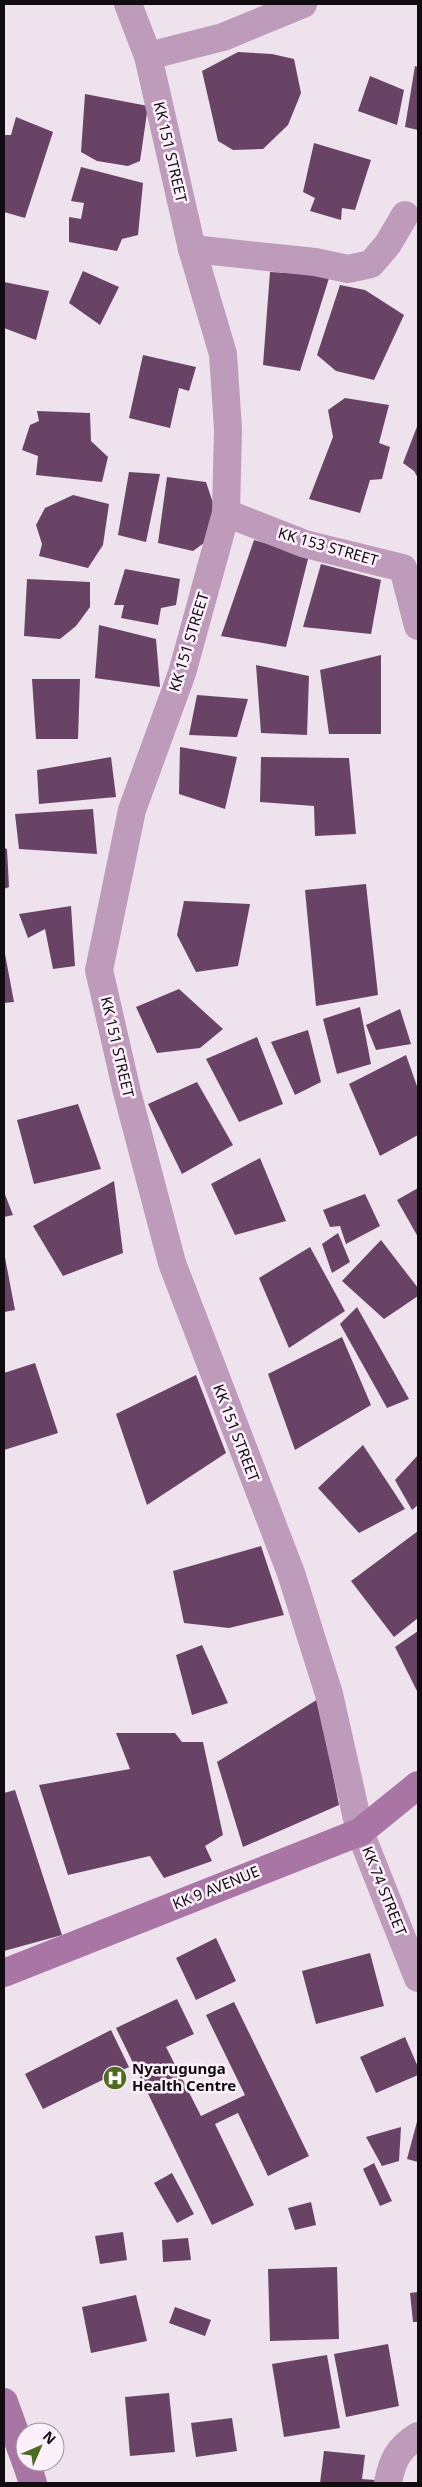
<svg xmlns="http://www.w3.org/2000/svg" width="422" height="2487" font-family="'Noto Sans',sans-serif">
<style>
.building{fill:#684366}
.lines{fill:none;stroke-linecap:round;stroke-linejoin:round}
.minor{stroke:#be9bbb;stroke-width:28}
.secondary{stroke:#a875a5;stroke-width:28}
.labels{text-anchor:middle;stroke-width:5;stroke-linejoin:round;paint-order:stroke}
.street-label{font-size:15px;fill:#100c0f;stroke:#fcf0fa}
.poi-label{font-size:15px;font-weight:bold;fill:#100c0f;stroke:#fcf0fa;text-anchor:start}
</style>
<rect width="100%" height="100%" fill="#eee3ed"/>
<g class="building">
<path d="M238,52L272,54L294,59L301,93L288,125L263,149L233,150L218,141L202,71Z"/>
<path d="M415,66L418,67V130L405,127Z"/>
<path d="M370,76L404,90L397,125L358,111Z"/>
<path d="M85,94L148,106L140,161L128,166L97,161L81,152Z"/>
<path d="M16,117L53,132L25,218L4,212V135H11Z"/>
<path d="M314,143L371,160L355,210L342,208L341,220L310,211L315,198L303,192Z"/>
<path d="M81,167L143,183L138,235L122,239L117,251L69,242V217L81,219L84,203L71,201Z"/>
<path d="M83,271L119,287L100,325L69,303Z"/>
<path d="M270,272L330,275L300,371L263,365Z"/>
<path d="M4,282L49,291L36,340L4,328Z"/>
<path d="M340,285L365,290L404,315L374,380L336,371L317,355Z"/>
<path d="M143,355L196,367L189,391L179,388L170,428L129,418Z"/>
<path d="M345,398L389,405L379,443L390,447L382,479L370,480L360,513L309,499L333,437L328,410Z"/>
<path d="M37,411L90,413L91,441L108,457L102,482L36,475L38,456L22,450L30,425L39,421Z"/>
<path d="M418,424V478L414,471L403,463Z"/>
<path d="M129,472L160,474L146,542L118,535Z"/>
<path d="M167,477L206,482L215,509L208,540L193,551L158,543Z"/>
<path d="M73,495L109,504L103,545L88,568L39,556L42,544L36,525L45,508Z"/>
<path d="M254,540L309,555L286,647L221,636Z"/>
<path d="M321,564L381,580L371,634L303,627Z"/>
<path d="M125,569L180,579L176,605L161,608L158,625L121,618L124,605H114Z"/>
<path d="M27,579L90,582V607L76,626L60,639L24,636Z"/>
<path d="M99,625L156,639L160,687L95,678Z"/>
<path d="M381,655V734H329L320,670Z"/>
<path d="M256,665L309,676L307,735L261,733Z"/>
<path d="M32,679H80L78,739H36Z"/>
<path d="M197,695L248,699L237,737L189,735Z"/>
<path d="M180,747L237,757L225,809L179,794Z"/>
<path d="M111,757L116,797L39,804L37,770Z"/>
<path d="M261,757L349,758L356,834L315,836L314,806L260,802Z"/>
<path d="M93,809L97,854L19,849L15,814Z"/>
<path d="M4,848L7,849L9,887L4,889Z"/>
<path d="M366,884L378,995L316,1006L305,890Z"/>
<path d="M184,901L250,904L238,966L196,972L177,935Z"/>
<path d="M71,906L75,966L53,969L45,929L28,938L19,914Z"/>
<path d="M4,954H5L14,1002L4,1003Z"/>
<path d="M179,989L223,1029L200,1048L157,1053L136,1007Z"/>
<path d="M360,1007L371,1064L337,1074L323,1019Z"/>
<path d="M400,1009L411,1044L376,1050L366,1025Z"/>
<path d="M308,1030L321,1082L295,1095L271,1042Z"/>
<path d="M257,1037L283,1104L239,1122L206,1059Z"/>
<path d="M406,1055L418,1089V1135L380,1156L349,1084Z"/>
<path d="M197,1082L233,1145L182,1174L148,1104Z"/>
<path d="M78,1104L101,1169L34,1184L17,1120Z"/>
<path d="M260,1158L286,1221L235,1235L211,1184Z"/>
<path d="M114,1181L123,1253L63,1276L33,1226Z"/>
<path d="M418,1188V1237L397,1200Z"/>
<path d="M4,1192L13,1215L4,1217Z"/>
<path d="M365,1194L380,1226L346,1244L340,1226L330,1227L323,1210Z"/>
<path d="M338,1233L350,1262L332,1273L322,1244Z"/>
<path d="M381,1240L418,1288V1296L384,1319L342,1281Z"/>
<path d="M310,1247L345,1311L289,1348L259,1278Z"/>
<path d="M4,1252L15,1310L4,1312Z"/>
<path d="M357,1307L409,1399L387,1408L340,1324Z"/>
<path d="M342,1337L371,1405L295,1450L268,1374Z"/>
<path d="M35,1363L58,1433L4,1450V1373Z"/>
<path d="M196,1375L226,1453L147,1505L116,1414Z"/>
<path d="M363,1445L405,1509L359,1533L318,1488Z"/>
<path d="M418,1455V1505L412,1510L395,1480Z"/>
<path d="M418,1531V1618L394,1637L351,1581Z"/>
<path d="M261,1546L284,1615L229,1628L184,1623L173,1571Z"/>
<path d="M418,1631V1693L395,1647Z"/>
<path d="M202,1645L228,1703L192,1715L176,1655Z"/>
<path d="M318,1699L339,1805L243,1847L217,1762Z"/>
<path d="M116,1733H175L182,1742H203L223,1835L205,1846L212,1861L164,1878L150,1856L68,1875L39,1785L130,1769Z"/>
<path d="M15,1790L62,1935L4,1951V1793Z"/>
<path d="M216,1938L236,1981L196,2000L176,1958Z"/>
<path d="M370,1953L384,2006L316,2024L302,1971Z"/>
<path d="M177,1999L194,2034L166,2047L201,2116L245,2095L206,2015L234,2002L309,2156L268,2176L238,2113L215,2124L254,2205L212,2225L116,2028Z"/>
<path d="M111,2030L129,2067L43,2109L25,2074Z"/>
<path d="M405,2037L418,2067V2075L376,2093L360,2057Z"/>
<path d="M418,2118V2162L407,2159Z"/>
<path d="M401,2127L399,2161L382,2166L366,2137Z"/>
<path d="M374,2163L392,2201L380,2206L363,2169Z"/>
<path d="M172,2173L194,2214L177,2223L154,2183Z"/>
<path d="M311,2202L316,2225L295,2230L288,2208Z"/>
<path d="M123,2232L127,2260L100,2264L95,2236Z"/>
<path d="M188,2238L191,2260L163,2262L162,2240Z"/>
<path d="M337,2267L339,2339L270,2341L268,2269Z"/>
<path d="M418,2292V2322H413L410,2293Z"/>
<path d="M136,2295L147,2341L91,2353L82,2307Z"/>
<path d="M175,2307L211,2320L205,2336L169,2323Z"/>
<path d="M388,2344L399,2406L346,2417L334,2354Z"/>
<path d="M327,2355L340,2428L284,2437L272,2364Z"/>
<path d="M169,2393L175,2452L130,2456L125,2397Z"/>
<path d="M232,2418L237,2451L196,2457L191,2423Z"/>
<path d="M324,2451L365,2455L362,2479L375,2480V2483H320Z"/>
</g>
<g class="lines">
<g class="minor">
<path d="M128,4L148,56L192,249L223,354L228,429L226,513L182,673L132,810L99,970L127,1092L172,1263L291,1573L329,1694L360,1832L418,1978"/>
<path d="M148,56L223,37L303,4"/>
<path d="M192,249L315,262L348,269L371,264L388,244L405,215"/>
<path d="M226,513L305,544L403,568L418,626"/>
<path d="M388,2483C392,2461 398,2448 418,2436"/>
</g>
<g class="secondary">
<path d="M4,1973L360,1832L418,1785"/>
<path d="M4,2402L25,2460"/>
<path d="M26,2462L33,2483"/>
</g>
</g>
<defs>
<g id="hospital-disc" transform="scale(1.25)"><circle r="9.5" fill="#4c6c22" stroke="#fcf0fa"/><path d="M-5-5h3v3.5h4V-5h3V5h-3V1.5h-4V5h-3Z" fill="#fff"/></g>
</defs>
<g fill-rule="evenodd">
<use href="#hospital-disc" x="115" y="2078"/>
</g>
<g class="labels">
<g class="street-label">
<text transform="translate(170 152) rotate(77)" y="5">KK 151 STREET</text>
<text transform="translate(328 547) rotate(16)" y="5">KK 153 STREET</text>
<text transform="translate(189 642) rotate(-73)" y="5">KK 151 STREET</text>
<text transform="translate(117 1047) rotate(77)" y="5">KK 151 STREET</text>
<text transform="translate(236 1433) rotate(69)" y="5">KK 151 STREET</text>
<text transform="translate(216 1888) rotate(-22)" y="5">KK 9 AVENUE</text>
<text transform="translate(384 1891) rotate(68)" y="5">KK 74 STREET</text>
</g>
<g class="poi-label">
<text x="132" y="2074">Nyarugunga<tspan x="132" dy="17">Health Centre</tspan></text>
</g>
</g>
<rect width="422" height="2487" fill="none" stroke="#100c0f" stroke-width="10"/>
<g transform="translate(40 2447) rotate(45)"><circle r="24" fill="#fcf0fa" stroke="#9e959c"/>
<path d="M0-4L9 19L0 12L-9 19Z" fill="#4c6c22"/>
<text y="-8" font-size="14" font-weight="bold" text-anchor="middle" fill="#100c0f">N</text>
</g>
</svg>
